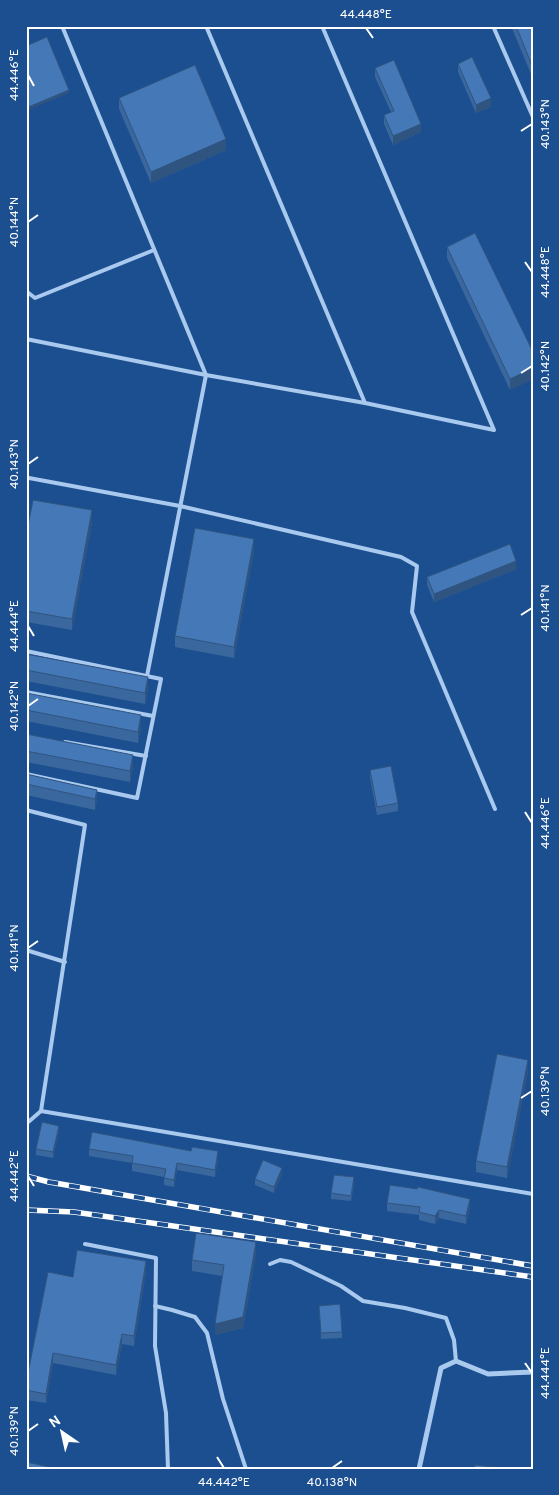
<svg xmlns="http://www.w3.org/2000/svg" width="559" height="1495" font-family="Overpass,sans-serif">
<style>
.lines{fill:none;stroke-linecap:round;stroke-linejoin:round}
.service{stroke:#a9c9ee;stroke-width:4}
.minor{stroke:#a9c9ee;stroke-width:5}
.rail-casing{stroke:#fff;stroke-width:5.5}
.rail{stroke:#1b4f8f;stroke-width:4;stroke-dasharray:11;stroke-linecap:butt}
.wall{fill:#3a679d}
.shaded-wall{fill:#305480}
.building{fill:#4478b7;stroke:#305480}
.ticks{fill:none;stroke:#fff;stroke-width:2}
.neatline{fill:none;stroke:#fff;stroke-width:2}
.ticks-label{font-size:12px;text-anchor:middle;fill:#fff}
</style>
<rect width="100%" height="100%" fill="#1b4f8f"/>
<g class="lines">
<g class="service">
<path d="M62,26L206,375L147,676"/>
<path d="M206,26L365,403"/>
<path d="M493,26L533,117"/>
<path d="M26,291L35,298L154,250"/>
<path d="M26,339L206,375L365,403L494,430L322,26"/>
<path d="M29,478L180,506L401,557L417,566L412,612L495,809"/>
<path d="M26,651L161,679L137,798L26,774"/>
<path d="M26,692L153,716"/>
<path d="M65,742L146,756"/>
<path d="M26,810L85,825L41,1111L26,1124"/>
<path d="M26,950L65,962"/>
<path d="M41,1111L533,1194"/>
<path d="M85,1244L156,1258L155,1346L166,1413L168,1469"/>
<path d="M270,1264L280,1260L291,1262L341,1286L363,1301L405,1308L446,1318L454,1340L456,1361"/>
<path d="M155,1306L172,1310L195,1317L207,1333L223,1399L246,1469"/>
</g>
<path class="minor" d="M419,1469L441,1368L456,1361L488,1374L533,1372"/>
<g class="rail-casing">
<g id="rail">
<path d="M26,1176L49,1182L533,1266"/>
<path d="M26,1210L74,1212L533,1277"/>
</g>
</g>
<use href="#rail" class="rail"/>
</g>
<g class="wall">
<path d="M511,26H533V79Z"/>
<path d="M458,64L491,107L476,113L458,72Z"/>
<path d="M375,68L421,132L393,145L384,124V115L391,112L375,77Z"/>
<path d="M119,98L226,150L151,183L119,109Z"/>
<path d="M447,247L533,352V379L510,390L447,258Z"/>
<path d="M92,522L72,630L26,622V536Z"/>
<path d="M254,550L234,658L175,647V636Z"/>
<path d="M516,569L434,602L427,585V577Z"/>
<path d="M26,654L148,689L145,704L26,681Z"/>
<path d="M26,693L141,727L138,743L26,721Z"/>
<path d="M26,734L133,766L130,782L26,762Z"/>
<path d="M370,770L398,803V811L377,815L370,778Z"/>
<path d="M26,774L97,790V801L95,810L26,795Z"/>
<path d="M528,1071L507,1178L476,1172V1161Z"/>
<path d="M59,1131L53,1158L36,1155V1149Z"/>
<path d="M89,1149L218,1159L215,1177L177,1170L174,1187L164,1185V1177L132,1171V1163L89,1156Z"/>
<path d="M282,1174L274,1193L255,1185V1179Z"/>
<path d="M354,1183L351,1201L331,1199V1193Z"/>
<path d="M387,1203L470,1207L466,1224L439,1218L435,1224L419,1220V1215L387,1211Z"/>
<path d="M256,1253L243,1328L215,1335L222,1276L192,1271V1260Z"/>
<path d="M146,1271L134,1346L122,1344L116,1375L53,1363L46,1403L26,1400V1383L73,1277Z"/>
<path d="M319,1306L342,1332V1338L321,1339Z"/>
</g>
<g class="shaded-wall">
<path d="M69,90V93L26,111V108Z"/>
<path d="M491,98V107L476,113V105Z"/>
<path d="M421,124V132L393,145V136Z"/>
<path d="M226,139V150L151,183V172Z"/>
<path d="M533,368V379L510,390V379Z"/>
<path d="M92,510V522L72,630V619Z"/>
<path d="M254,539V550L234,658V647Z"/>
<path d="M516,561V569L434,602V594Z"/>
<path d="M148,677V689L145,704V693Z"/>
<path d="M141,715V727L138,743V732Z"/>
<path d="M133,755V766L130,782V771Z"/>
<path d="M97,790V801L95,810V799Z"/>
<path d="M528,1060V1071L507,1178V1167Z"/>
<path d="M59,1126V1131L53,1158V1152Z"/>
<path d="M218,1151V1159L215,1177V1170Z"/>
<path d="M177,1163V1170L174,1187V1180Z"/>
<path d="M282,1168V1174L274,1193V1187Z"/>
<path d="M470,1199V1207L466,1224V1216Z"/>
<path d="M439,1210V1218L435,1224V1216Z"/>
<path d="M256,1242V1253L243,1328L215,1335V1324Z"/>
<path d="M146,1261V1271L134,1346V1336Z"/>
<path d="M122,1334V1344L116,1375V1365Z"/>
<path d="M53,1353V1363L46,1403V1394Z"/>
</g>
<g class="building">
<path d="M516,26H533V68Z"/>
<path d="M47,37L69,90L26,108V46Z"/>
<path d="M472,57L491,98L476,105L458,64Z"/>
<path d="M394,60L421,124L393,136L384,115L394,111L375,68Z"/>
<path d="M195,65L226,139L151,172L119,98Z"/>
<path d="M475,233L533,352V368L510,379L447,247Z"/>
<path d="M33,500L92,510L72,619L26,611V536Z"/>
<path d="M195,528L254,539L234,647L175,636Z"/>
<path d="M510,544L516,561L434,594L427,577Z"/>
<path d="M26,654L148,677L145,693L26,670Z"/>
<path d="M26,693L141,715L138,732L26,710Z"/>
<path d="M26,734L133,755L130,771L26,751Z"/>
<path d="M391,766L398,803L377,807L370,770Z"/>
<path d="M26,774L97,790L95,799L26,784Z"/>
<path d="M497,1054L528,1060L507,1167L476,1161Z"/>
<path d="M42,1122L59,1126L53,1152L36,1149Z"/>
<path d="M92,1132L191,1151L192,1147L218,1151L215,1170L177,1163L174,1180L164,1178L166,1169L132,1163L133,1156L89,1149Z"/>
<path d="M263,1160L282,1168L274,1187L255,1179Z"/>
<path d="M334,1175L354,1177L351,1196L331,1193Z"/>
<path d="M390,1185L417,1189L418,1187L470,1199L466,1216L439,1210L435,1216L419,1212L420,1207L387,1203Z"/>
<path d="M196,1233L256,1242L243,1317L215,1324L224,1265L192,1260Z"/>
<path d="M77,1250L146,1261L134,1336L122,1334L116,1365L53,1353L46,1394L26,1390V1383L48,1272L73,1277Z"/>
<path d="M340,1304L342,1332L321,1333L319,1306Z"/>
<path d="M26,1462L59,1469H26Z"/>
<path d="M475,1465L502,1468V1469H475Z"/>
</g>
<path class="ticks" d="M366,28L373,38M28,75L34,86M521,131L532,124M28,222L38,215M525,262L532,272M521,373L532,366M28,464L38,457M521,615L532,608M28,626L34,636M28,706L38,699M525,812L532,823M28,948L38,941M521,1098L532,1091M28,1176L34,1186M525,1363L532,1373M28,1431L38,1424M217,1457L224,1468M332,1468L342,1461"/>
<rect width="559" height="1495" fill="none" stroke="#1b4f8f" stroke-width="55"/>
<g transform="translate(62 1432) rotate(326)" stroke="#1b4f8f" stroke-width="4" paint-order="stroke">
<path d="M0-4L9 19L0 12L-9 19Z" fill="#ffffff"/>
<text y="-8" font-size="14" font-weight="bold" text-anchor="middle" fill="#ffffff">N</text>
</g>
<rect x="28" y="28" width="504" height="1440" class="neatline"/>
<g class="ticks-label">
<text x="366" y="18">44.448°E</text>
<text transform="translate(14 75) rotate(-90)" y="4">44.446°E</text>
<text transform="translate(545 124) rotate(-90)" y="4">40.143°N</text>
<text transform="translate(14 222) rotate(-90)" y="4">40.144°N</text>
<text transform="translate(545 272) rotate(-90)" y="4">44.448°E</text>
<text transform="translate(545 366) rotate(-90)" y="4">40.142°N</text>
<text transform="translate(14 464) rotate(-90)" y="4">40.143°N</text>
<text transform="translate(545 608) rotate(-90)" y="4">40.141°N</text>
<text transform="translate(14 626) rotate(-90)" y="4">44.444°E</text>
<text transform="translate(14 706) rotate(-90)" y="4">40.142°N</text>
<text transform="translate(545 823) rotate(-90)" y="4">44.446°E</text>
<text transform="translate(14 948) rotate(-90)" y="4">40.141°N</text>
<text transform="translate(545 1091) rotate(-90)" y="4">40.139°N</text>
<text transform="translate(14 1176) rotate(-90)" y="4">44.442°E</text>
<text transform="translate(545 1373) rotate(-90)" y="4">44.444°E</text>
<text transform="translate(14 1431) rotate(-90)" y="4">40.139°N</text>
<text x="224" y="1486">44.442°E</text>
<text x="332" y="1486">40.138°N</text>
</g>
</svg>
